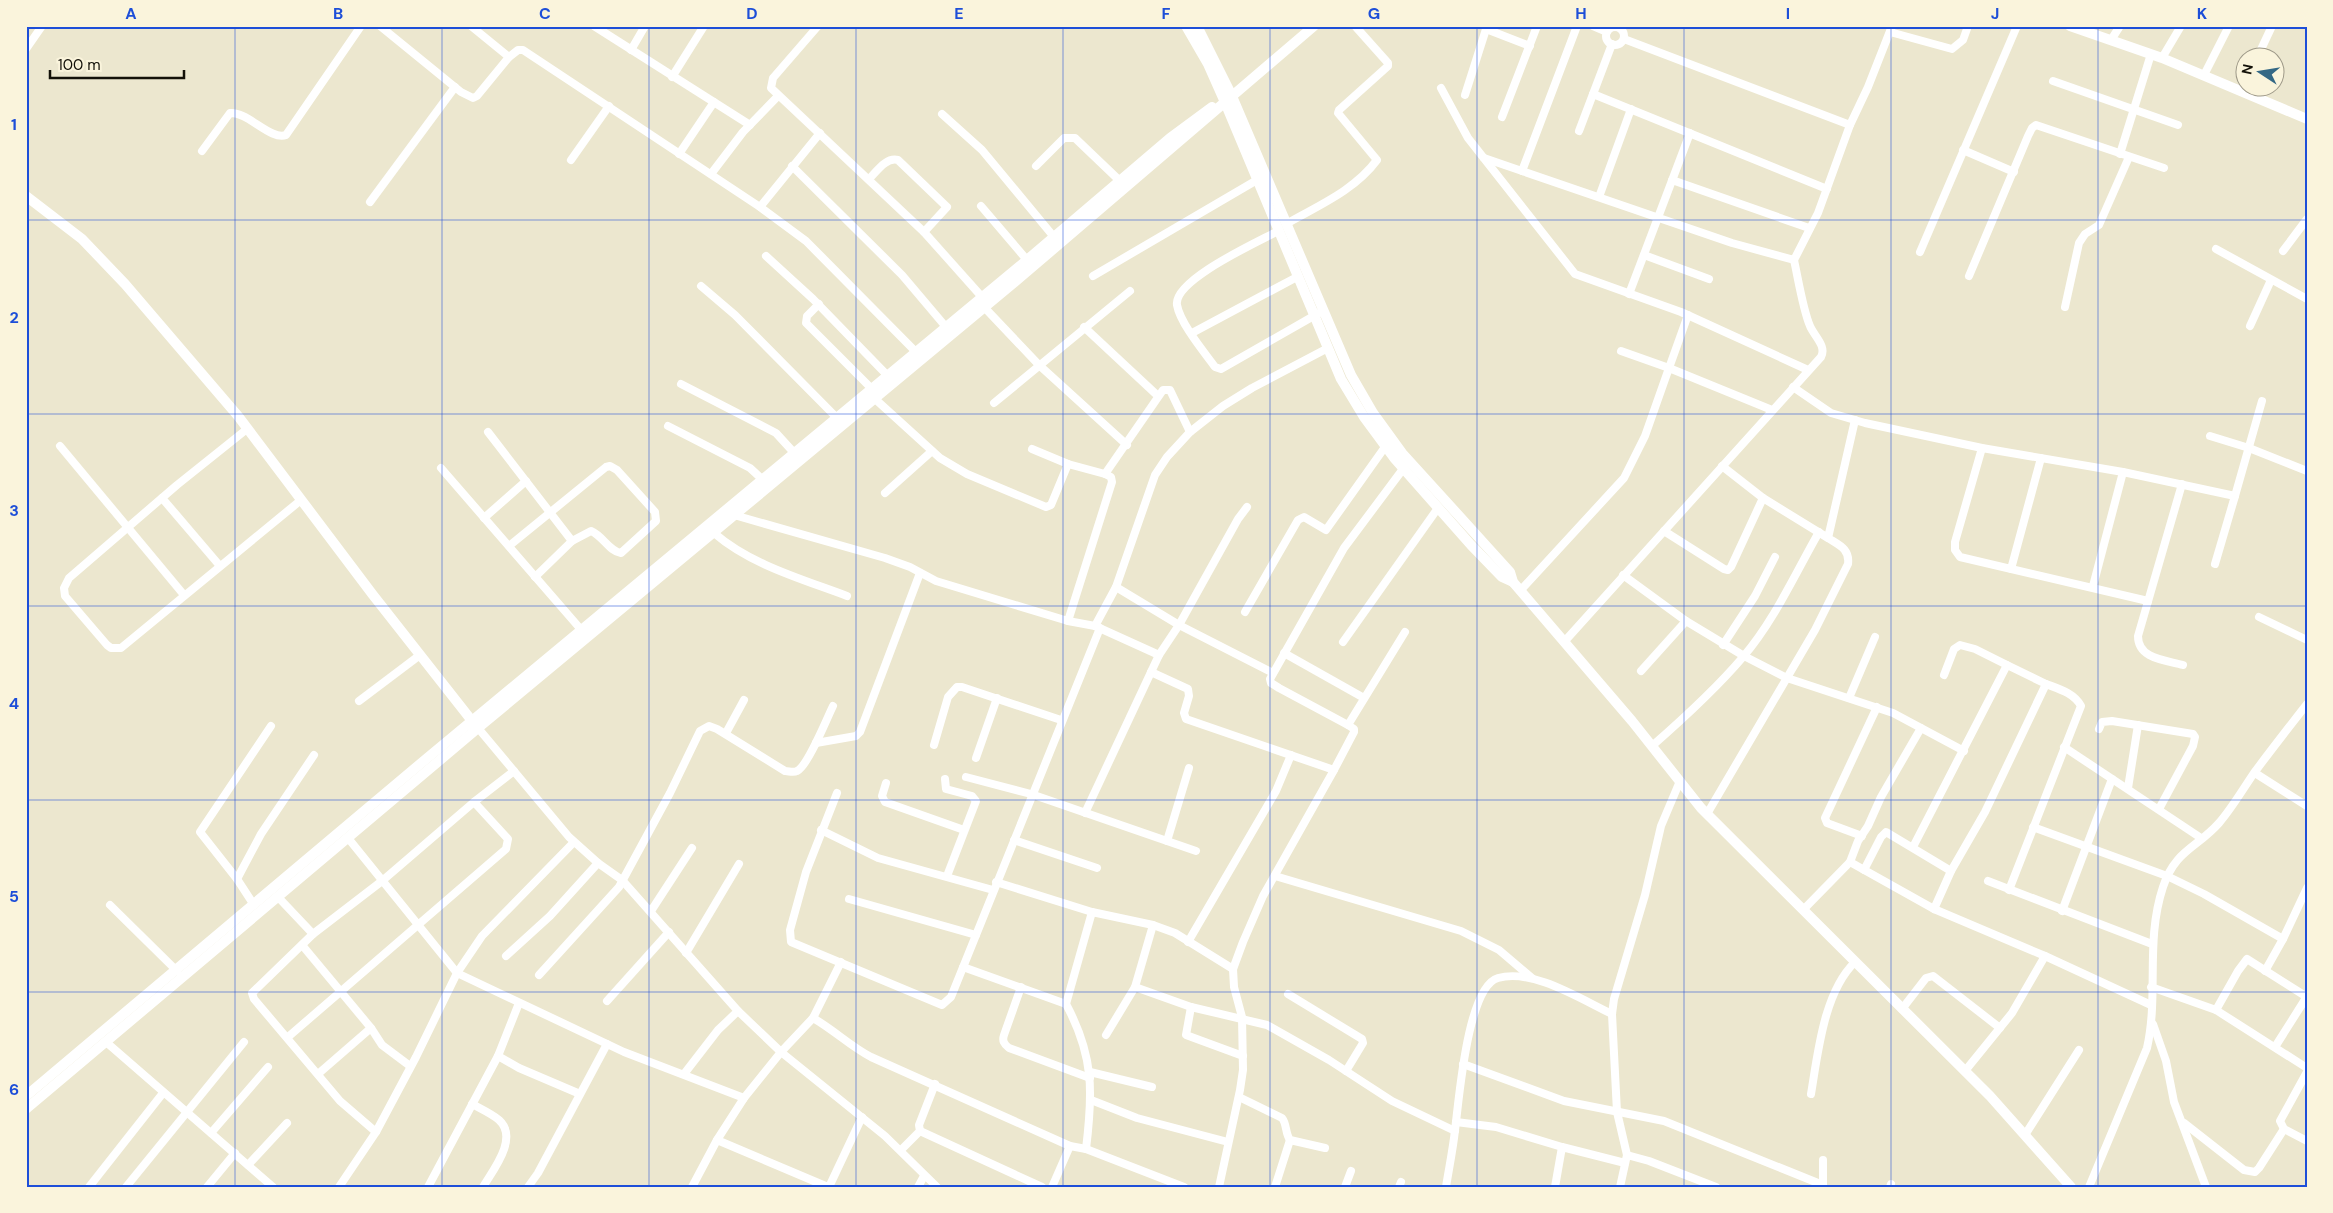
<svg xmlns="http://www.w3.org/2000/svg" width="2333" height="1213" font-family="'DM Sans',sans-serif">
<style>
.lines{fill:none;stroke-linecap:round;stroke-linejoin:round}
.street{stroke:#fff;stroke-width:8}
.secondary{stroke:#fff;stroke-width:10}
.grid{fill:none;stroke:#1d4ed8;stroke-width:1;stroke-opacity:0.55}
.neatline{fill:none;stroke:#1d4ed8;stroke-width:2}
.grid-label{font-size:16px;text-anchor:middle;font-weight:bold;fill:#1d4ed8}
</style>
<rect width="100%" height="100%" fill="#ece7cf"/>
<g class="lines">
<g class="street">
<path d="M380,26L461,92L473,98L477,96L509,57"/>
<path d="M471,26L509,57L518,50H523L760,207L806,241L916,352"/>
<path d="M594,26L750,125"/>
<path d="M818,26L773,78L771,88L924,232L982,297"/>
<path d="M1593,26L1607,32"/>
<circle cx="1615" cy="36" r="9"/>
<path d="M1486,29L1530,46"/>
<path d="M1890,32L1952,49L1963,40L1968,26"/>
<path d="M1624,39L1850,125"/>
<path d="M2111,40L2120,26"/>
<path d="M26,49L42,26"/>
<path d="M631,50L645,26"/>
<path d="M2162,58L2181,26"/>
<path d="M2257,58L2272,26"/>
<path d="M2204,75L2229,26"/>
<path d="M672,77L704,26"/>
<path d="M2053,81L2178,125"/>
<path d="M1441,88L1468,138L1575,274L1681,312L1808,370"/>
<path d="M2241,90L2246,81"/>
<path d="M1593,94L1827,189"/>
<path d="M1465,95L1487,26"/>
<path d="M942,114L982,150L1054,237"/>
<path d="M1502,117L1537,26"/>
<path d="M1579,131L1612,44"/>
<path d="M1963,150L2014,172"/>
<path d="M202,151L230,113C247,111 271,141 286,135L361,26"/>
<path d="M679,154L714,102"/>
<path d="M2120,154L2151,54"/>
<path d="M1484,158L1732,243L1794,260L1818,213L1850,125L1868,87L1892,26"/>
<path d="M571,160L609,106"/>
<path d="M792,166L902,275L946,327"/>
<path d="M1036,166L1064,138H1075L1120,181"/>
<path d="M1522,171L1577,26"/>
<path d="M711,174L743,132L778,96"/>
<path d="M869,179C877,171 886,157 898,160L947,207L924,232"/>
<path d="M1672,180L1809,228"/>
<path d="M1599,197L1631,109"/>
<path d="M370,202L455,87"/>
<path d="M981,206L1027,260"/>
<path d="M760,207L820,133"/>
<path d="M1286,224C1317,206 1354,191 1377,160L1338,113L1339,110L1388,66V63L1355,26"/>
<path d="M1278,231C1258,242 1173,280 1177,305C1180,323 1204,352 1215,367L1221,369L1319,313"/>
<path d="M2216,249L2307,299"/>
<path d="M2283,251L2307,219"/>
<path d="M1920,252L2017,26"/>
<path d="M1644,255L1709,279"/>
<path d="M766,256L813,299L887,375"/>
<path d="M1093,276L1257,180"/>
<path d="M1969,276L2028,136L2032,128L2036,125L2164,168"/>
<path d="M701,286L735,315L837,418"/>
<path d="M1629,294L1690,133"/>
<path d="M819,304L807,316L806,323L871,388"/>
<path d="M984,307L1039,365L1127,445"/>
<path d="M2065,307L2079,243L2085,234L2099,225L2129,157"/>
<path d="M2250,326L2271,280"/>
<path d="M1084,327L1158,396"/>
<path d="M1192,333L1297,277"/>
<path d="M1621,351L1669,368L1688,315"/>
<path d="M681,384L776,433L797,456"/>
<path d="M1793,387L1831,413L1865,423L1982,448L2123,472L2235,496L2262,401"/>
<path d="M874,398L940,458L967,474L1046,507L1051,505L1068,464"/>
<path d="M994,403L1130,291"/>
<path d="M668,426L750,468L762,479"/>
<path d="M247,429L177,485L69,578L64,588L65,596L107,645L111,648H121L301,500"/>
<path d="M488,432L572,541"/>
<path d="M2210,436L2249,448L2307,471"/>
<path d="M60,446L184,595"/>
<path d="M1982,448L1955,542V550L1960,557L2148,601"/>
<path d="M1032,449L1068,464L1105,474"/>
<path d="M441,468L584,633"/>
<path d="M2182,484L2138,636C2138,659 2165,660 2183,665"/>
<path d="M885,493L932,451"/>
<path d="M162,498L220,566"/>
<path d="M1763,498L1828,538L1855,420"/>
<path d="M734,515L885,558L910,567L936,581L1068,621L1095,626"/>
<path d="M484,518L526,481"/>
<path d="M1664,531L1724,569L1728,570L1731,567L1763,498L1722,466"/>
<path d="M714,533C751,565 802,579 847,596"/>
<path d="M509,546L606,467L610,466L617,470L655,512L656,521L621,553C609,551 603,536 591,531L572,541L535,577"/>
<path d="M2215,564L2235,496"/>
<path d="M2011,569L2041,458"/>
<path d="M1623,575L1686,621L1744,656L1787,678L1893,713L1964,751"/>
<path d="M2093,586L2123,472"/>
<path d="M1116,587L1179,625L1273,673"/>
<path d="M1520,591L1624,478L1645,436L1669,368L1772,410"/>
<path d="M1245,612L1298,520L1304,517L1326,530L1385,447"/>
<path d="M2259,617L2307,640"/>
<path d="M1068,621L1112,482L1111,477L1105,474L1163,390H1170L1190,432"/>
<path d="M1343,642L1438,508"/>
<path d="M1564,642L1821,357C1827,346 1814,336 1810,326C1803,310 1798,278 1794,260"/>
<path d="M1723,645L1755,596L1775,557"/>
<path d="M1284,653L1364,698"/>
<path d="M1159,655L1095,626L1116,587L1155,475L1167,457L1190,432L1223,406L1252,388L1328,348"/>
<path d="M1641,671L1686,621"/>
<path d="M1151,672L1188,689L1189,696L1184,713L1186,719L1334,770L1354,732V729L1348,725L1405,632"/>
<path d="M1944,675L1954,649L1960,645L1975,649L2007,665"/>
<path d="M1849,698L1875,637"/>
<path d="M359,701L420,655"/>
<path d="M1348,725L1279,688L1271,683L1270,679L1344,548L1403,469"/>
<path d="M478,728L569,837L598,863L622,880L738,1011L781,1052L885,1136L937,1187"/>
<path d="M2099,729L2102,722L2112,721L2193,734L2195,737L2193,746L2159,809"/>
<path d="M726,733L744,700"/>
<path d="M816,743L856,736L860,732L920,573"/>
<path d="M934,745L948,697L957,687H962L1061,720"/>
<path d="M1652,746C1684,718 1715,690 1743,657C1774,621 1795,574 1819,532"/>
<path d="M2064,747L2201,838"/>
<path d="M976,758L997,698"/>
<path d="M2255,773L2307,806"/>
<path d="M966,777L1031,794L1196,851"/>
<path d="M945,779L946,789L972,796L976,801L947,876"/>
<path d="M886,783L882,796L885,802L964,830"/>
<path d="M2128,788L2138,725"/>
<path d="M837,793L806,872L790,930L791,942L942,1005L951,997L1100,628"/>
<path d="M1085,813L1159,655L1179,625L1238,519L1247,507"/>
<path d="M1707,814L1815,630L1848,564C1850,549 1839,545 1828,538"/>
<path d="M2033,827L2167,876L2204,894L2283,939"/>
<path d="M821,830L878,858L993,890"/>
<path d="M1862,836L1827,823L1825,818L1877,707"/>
<path d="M348,838L457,973L624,1052L744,1098"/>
<path d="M1014,840L1097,868"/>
<path d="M1167,841L1189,768"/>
<path d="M1913,847L2007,665L2046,684L1985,812L1951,871L1934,909"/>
<path d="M1850,862L1934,909L2045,956L2151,1005"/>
<path d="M1864,870L1881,837L1886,832L1951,871"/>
<path d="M1275,876L1461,931L1499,950L1532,978"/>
<path d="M237,879L261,834L314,755"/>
<path d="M1988,881L2152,944"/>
<path d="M996,882L1092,912L1153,925L1175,933L1233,969"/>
<path d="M2009,890L2081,706C2074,693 2059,689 2046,684"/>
<path d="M278,897L313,934"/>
<path d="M849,899L976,935"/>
<path d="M110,905L177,971"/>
<path d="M254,905L237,879L200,832L271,726"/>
<path d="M1803,910L1850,862L1858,841L1868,826L1881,797L1921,728"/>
<path d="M651,911L692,848"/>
<path d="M2062,911L2112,779"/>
<path d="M1188,942L1276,791L1291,755"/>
<path d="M302,945L371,1028L382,1045L410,1066"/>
<path d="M686,953L739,864"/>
<path d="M506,956L550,916L598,863"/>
<path d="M963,967L1066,1004"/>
<path d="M2265,971L2283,939L2307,888"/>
<path d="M539,975L619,887L670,793L700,731L709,726L717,729L785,771C789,771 793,773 797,771C808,766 827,718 833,706"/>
<path d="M1021,987L1004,1035C1002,1041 1004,1044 1009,1048L1090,1078"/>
<path d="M1135,987L1191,1007L1267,1025L1329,1060L1392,1101L1455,1131"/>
<path d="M2151,987L2216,1010L2307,1068"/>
<path d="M1288,994L1362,1039L1363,1043L1346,1071"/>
<path d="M607,1001L669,932"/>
<path d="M1191,1007L1186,1035L1243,1056"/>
<path d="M1902,1009L1926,978L1933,976L2000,1028"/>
<path d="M2216,1010L2238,971L2247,959L2307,997"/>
<path d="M813,1018C834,1030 850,1046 871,1057L1070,1146L1086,1149L1184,1187"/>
<path d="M2153,1024L2166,1061L2174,1102L2206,1187"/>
<path d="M1106,1035L1135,987L1153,925"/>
<path d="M288,1037L506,849L508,839L474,802L514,771"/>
<path d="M106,1042L273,1187"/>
<path d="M2275,1047L2306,998"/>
<path d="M498,1056L519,1068L580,1094"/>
<path d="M1463,1064L1564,1101L1664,1121L1823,1185"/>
<path d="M1965,1071L2012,1013L2045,956"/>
<path d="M1090,1072L1152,1087"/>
<path d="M2307,1072L2280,1121L2284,1129L2307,1141"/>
<path d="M318,1074L371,1028"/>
<path d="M684,1074L718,1030L738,1011"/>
<path d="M1811,1094C1818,1052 1824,992 1855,962"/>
<path d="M1239,1097L1282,1118C1287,1124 1285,1133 1290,1140L1325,1148"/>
<path d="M1091,1100L1137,1118L1228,1142"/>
<path d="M472,1104C481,1109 492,1114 499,1120C519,1138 493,1170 483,1187"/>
<path d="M1456,1122L1496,1127L1562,1147"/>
<path d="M2184,1123L2244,1170L2255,1172L2259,1168L2284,1129"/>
<path d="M920,1131L1042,1187"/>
<path d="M376,1132L340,1101L254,999L252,993L313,934L382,881L474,802"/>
<path d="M211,1133L268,1067"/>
<path d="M2025,1135L2079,1050"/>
<path d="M717,1140L828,1187"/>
<path d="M1086,1149C1093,1092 1094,1056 1066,1004L1092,912"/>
<path d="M901,1150L920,1131L919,1125L935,1084"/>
<path d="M1627,1155L1649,1161L1716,1187"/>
<path d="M248,1165L287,1123"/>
<path d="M89,1187L163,1093"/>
<path d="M126,1187L244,1042"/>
<path d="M207,1187L235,1153"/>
<path d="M339,1187L376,1132L416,1057L457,973L482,936L574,842"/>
<path d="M428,1187L498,1056L519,1003"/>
<path d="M528,1187L538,1173L607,1044"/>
<path d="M692,1187L717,1140L744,1098L781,1052L813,1018L841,962"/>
<path d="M829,1187L862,1117"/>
<path d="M918,1187L924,1176"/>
<path d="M1052,1187L1070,1146"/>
<path d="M1219,1187L1240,1090L1243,1070L1242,1017L1234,987L1233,969L1243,942L1263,896L1334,770"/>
<path d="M1275,1187L1290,1140"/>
<path d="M1345,1187L1351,1171"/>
<path d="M1399,1187L1401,1182"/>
<path d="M1446,1187C1449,1168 1453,1149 1455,1130C1459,1101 1467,987 1498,978C1533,968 1582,1000 1612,1014"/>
<path d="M1555,1187L1562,1147L1625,1163"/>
<path d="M1620,1187L1627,1155L1617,1112L1612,1014L1614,999L1645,895L1661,826L1680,781"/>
<path d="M1823,1187V1160"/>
<path d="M1890,1187L1891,1184"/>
<path d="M2089,1187L2147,1048C2159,995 2145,941 2163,887C2175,850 2197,848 2219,823C2232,808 2243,789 2254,773C2271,750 2289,727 2307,704"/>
</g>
<g class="secondary">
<path d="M1186,26L1208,64L1224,100L1341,379L1364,417L1395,459L1471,545L1502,577L1513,582"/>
<path d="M1197,26L1231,94L1351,375L1373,413L1402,453L1510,572L1513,582L1632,721L1701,808L1990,1096L2071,1187"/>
<path d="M2070,26L2162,58L2307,119"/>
<path d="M26,196L82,239L125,284L238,416L373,595L476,726"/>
<path d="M26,1096L426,759L1027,260L1170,138L1212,107"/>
<path d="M26,1109L478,728L1016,281L1314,26"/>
</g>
</g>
<path class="grid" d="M235,26V1187M442,26V1187M649,26V1187M856,26V1187M1063,26V1187M1270,26V1187M1477,26V1187M1684,26V1187M1891,26V1187M2098,26V1187M26,220H2307M26,414H2307M26,606H2307M26,800H2307M26,992H2307"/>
<rect width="2333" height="1213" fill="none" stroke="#faf4dc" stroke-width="55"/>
<g transform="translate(2260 72) rotate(282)"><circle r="24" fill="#faf4dc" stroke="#9e9988"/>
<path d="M0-4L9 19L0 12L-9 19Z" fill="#346885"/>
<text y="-8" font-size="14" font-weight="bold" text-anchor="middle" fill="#131109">N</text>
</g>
<path d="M50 70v8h134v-8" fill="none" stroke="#131109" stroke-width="2.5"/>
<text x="58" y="70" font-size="15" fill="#131109" stroke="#faf4dc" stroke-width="4" paint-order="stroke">100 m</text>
<rect x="28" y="28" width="2278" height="1158" class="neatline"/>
<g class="grid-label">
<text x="131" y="19">A</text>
<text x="338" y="19">B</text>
<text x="545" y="19">C</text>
<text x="752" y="19">D</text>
<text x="959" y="19">E</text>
<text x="1166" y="19">F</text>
<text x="1374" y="19">G</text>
<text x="1581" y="19">H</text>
<text x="1788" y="19">I</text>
<text x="1995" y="19">J</text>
<text x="2202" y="19">K</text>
<text x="14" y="130">1</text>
<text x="14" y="323">2</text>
<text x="14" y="516">3</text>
<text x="14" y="709">4</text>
<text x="14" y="902">5</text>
<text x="14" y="1095">6</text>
</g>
</svg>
